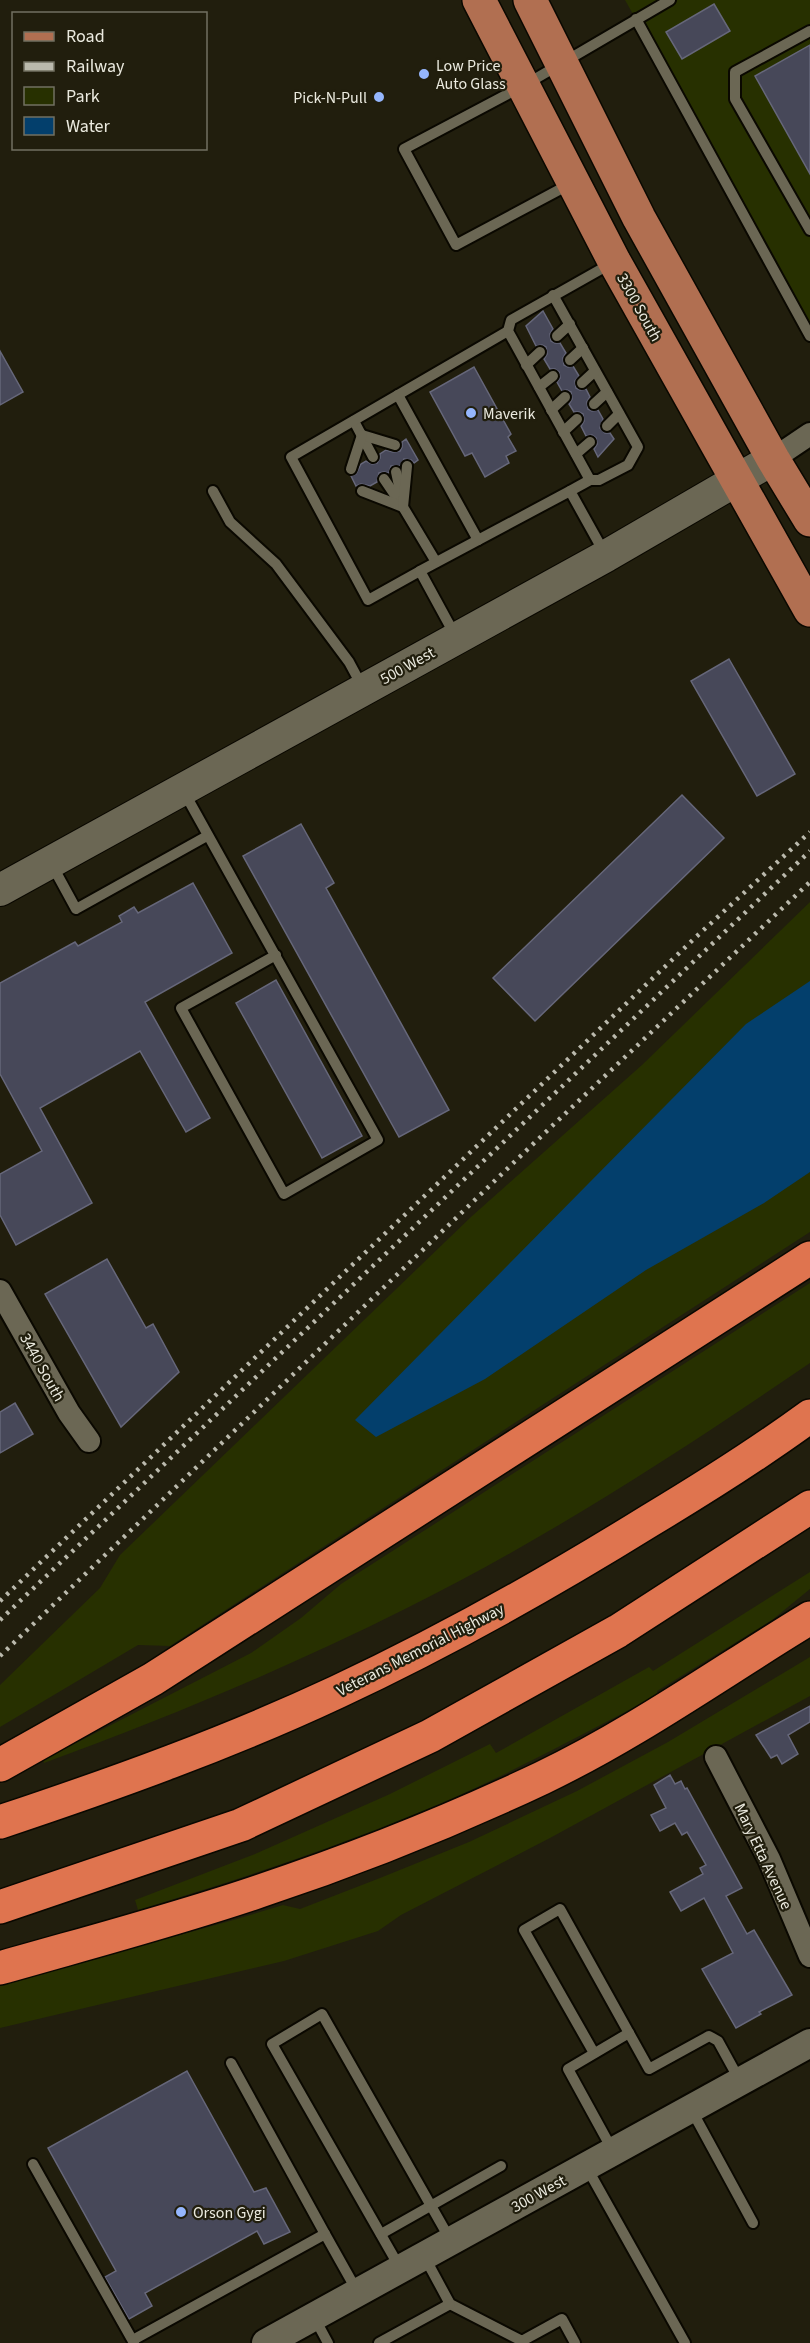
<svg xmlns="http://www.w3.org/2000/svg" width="810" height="2343" font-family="'Source Sans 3',sans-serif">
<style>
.green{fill:#273000}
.water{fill:#033f6c}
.building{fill:#474859;stroke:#66677a;stroke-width:1.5}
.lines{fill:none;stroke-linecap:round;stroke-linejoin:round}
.service-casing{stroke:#0a0800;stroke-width:14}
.minor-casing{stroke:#0a0800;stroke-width:26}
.tertiary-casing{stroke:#0a0800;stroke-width:32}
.secondary-casing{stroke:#0a0800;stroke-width:34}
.primary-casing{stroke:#0a0800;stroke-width:36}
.motorway-casing{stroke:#0a0800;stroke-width:36}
.service{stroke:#6b6754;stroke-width:10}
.minor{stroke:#6b6754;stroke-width:22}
.tertiary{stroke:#6b6754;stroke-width:28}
.secondary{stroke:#6b6754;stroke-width:32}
.primary{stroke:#b16f51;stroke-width:33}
.motorway{stroke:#df744f;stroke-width:33}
.rail{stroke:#bbbaad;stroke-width:4.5;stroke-dasharray:3 6;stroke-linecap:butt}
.poi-dot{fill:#95b6fd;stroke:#211e0d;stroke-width:2}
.labels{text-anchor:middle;stroke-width:4.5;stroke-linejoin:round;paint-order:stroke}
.poi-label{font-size:16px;fill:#ebeadf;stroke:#211e0d;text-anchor:start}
.street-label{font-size:16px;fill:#ebeadf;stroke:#211e0d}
</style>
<rect width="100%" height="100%" fill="#211e0d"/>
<g class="green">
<path d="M625,0H810V329Z"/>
<path d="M810,902V1232L170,1646L138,1645L0,1727V1685L100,1588L120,1555L472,1216L642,1065Z"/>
<path d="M810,1283V1363C681,1451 548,1538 407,1608C289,1667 168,1718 44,1763L43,1760L251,1653L301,1618L341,1584Z"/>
<path d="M810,1572V1589L772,1620L657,1691V1695C589,1731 521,1768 451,1799C349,1843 244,1878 138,1910L135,1900L255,1854L390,1794L490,1744L496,1753L649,1667L653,1671Z"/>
<path d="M810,1657V1696L550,1838L401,1915L378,1931L284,1961L0,2028V1985L237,1919L283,1905L300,1909L380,1878L469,1842L577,1791L668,1742Z"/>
</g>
<path class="water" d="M810,981V1172L764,1203L646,1270L485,1379L376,1437L355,1420L746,1024Z"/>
<g class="building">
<path d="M714,4L730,31L682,59L666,32Z"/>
<path d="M810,45V174L755,76Z"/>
<path d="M543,311L553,329L550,334L551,341L555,343H560L566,353L563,358L564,365L568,367L573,366L579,376L575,381L576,388L580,390L586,389L590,397L587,402L588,409L592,411L598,410L603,419L600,428L605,433H610L614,439L598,457L594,449L597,444L596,438L592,435L586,436L581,426L584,421L583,414L579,412H574L569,404L572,399L571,392L567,390L562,391L557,382L560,378L559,372L555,369H550L544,359L547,354L546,347L542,345L536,346L526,326Z"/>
<path d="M0,351L23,392L0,405Z"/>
<path d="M474,367L511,434L508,437L516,451L506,456L509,463L485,477L472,453L465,456L430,392Z"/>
<path d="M406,439L418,460L414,463L411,460L404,459L400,466H391L389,473L384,472L379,473L377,482L370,486L361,484L356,486L351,476L356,474L361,464L366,461L372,464L377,463L380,458V454L386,450L393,452L400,451L402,447V442Z"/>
<path d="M729,659L795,774L757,796L691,681Z"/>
<path d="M682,795L724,838L535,1021L493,978Z"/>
<path d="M301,824L334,883L326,888L449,1110L399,1137L243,856Z"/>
<path d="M193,883L232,953L145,1002L210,1118L186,1132L140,1051L40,1108L92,1203L16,1245L0,1215V1174L42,1151L0,1074V983L75,942L78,946L122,922L119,916L134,907L138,913Z"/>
<path d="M276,980L362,1136L322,1158L236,1003Z"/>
<path d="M107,1259L146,1328L153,1324L179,1372L121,1427L45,1294Z"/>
<path d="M15,1403L33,1434L0,1453V1412Z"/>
<path d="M810,1706V1722L788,1735L798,1754L782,1764L777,1755L771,1758L756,1735Z"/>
<path d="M670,1775L675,1784L681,1781L685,1789L687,1788L742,1888L726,1896L747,1934L754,1930L792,1995L759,2012L761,2014L736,2028L702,1969L733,1953L704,1898L681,1911L670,1892L703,1874L700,1868L706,1865L687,1832L682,1835L675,1823L660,1831L651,1815L666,1808L654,1785Z"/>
<path d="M187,2071L254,2192L266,2188L290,2232L264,2244L257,2231L145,2293L152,2306L129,2319L105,2277L116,2271L48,2148Z"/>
</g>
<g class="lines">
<g class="service-casing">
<g id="service">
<path d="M636,19L810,336"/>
<path d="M810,31L735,72V99L810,230"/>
<path d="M570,184L456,245L404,149L523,86L670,0"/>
<path d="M553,295L638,447L628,465L599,480H590"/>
<path d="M557,336L570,324"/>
<path d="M570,360L583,348"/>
<path d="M526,365L540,352"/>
<path d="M582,383L595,371"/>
<path d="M539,387L553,376"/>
<path d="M398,395L478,540"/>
<path d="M594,404L607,392"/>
<path d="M551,410L565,397"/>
<path d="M354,421L373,457"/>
<path d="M607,426L619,414"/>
<path d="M563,432L577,419"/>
<path d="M362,435L395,445"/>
<path d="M576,454L590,442"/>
<path d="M351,469L362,435"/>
<path d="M396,472L401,495"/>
<path d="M384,479L403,507L436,562"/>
<path d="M213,491L230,522L276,564L349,662L363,688"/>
<path d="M362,491L403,507"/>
<path d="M403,507L407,466"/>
<path d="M605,554L570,491L590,480L508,331L511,320L612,263"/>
<path d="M420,571L368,600L291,457L508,331"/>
<path d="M456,637L420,571L570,491"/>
<path d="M184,792L378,1140L284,1194L181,1008L276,955"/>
<path d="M52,865L76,909L207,836"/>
<path d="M594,2053L524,1930L560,1909L649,2069L709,2036L718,2041L740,2081"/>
<path d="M231,2063L325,2234"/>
<path d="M691,2109L753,2223"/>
<path d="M613,2151L568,2069L629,2033"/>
<path d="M33,2164L134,2343"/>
<path d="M587,2168L685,2343"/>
<path d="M381,2234L501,2166"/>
<path d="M424,2256L450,2304L522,2341L562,2319L575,2343"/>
<path d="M400,2268L272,2044L322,2014L451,2241"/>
<path d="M314,2317L328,2343"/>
<path d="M133,2340L325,2234L357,2291"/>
<path d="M379,2343L450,2304"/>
</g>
</g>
<g class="minor-casing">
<g id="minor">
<path d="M773,459L810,434"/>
<path d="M0,1291L69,1413L89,1441"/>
<path d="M716,1757L769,1859L810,1956"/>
</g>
</g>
<g class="tertiary-casing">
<path id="tertiary" d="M266,2343L810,2043"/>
</g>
<g class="secondary-casing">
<path id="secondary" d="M0,890L606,556L773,459"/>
</g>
<g class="primary-casing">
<g id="primary">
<path d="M479,0L614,261L810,610"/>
<path d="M530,0L639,218L773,459L810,520"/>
</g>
</g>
<g class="motorway-casing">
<g id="motorway">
<path d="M0,1765L153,1679L810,1258"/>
<path d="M0,1822C114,1784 228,1743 337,1692C444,1642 549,1583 649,1521C704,1488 758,1454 810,1416"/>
<path d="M0,1907L241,1825L430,1736L618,1631L810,1507"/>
<path d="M0,1968C87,1943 175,1920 260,1891C356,1859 451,1821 542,1778C636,1733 721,1672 810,1618"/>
</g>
</g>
<use href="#service" class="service"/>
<use href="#minor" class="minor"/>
<use href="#tertiary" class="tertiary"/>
<use href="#secondary" class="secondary"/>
<use href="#primary" class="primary"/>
<use href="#motorway" class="motorway"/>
<g class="rail">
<path d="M0,1601L696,937L810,832"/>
<path d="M0,1620L810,851"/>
<path d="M0,1656L531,1146L810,882"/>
</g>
</g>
<g class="poi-dot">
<circle cx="424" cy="74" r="6"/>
<circle cx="379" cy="97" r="6"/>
<circle cx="471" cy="413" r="6"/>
<circle cx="181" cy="2212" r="6"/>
</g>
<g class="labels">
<g class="poi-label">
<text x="436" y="71">Low Price<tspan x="436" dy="18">Auto Glass</tspan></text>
<text x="367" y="103" text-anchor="end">Pick-N-Pull</text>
<text x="483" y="419">Maverik</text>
<text x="193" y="2218">Orson Gygi</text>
</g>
<g class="street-label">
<text transform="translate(640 307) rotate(61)" y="6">3300 South</text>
<text transform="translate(407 665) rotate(-29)" y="6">500 West</text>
<text transform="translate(43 1367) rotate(61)" y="6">3440 South</text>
<text transform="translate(420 1649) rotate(-27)" y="6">Veterans Memorial Highway</text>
<text transform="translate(764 1856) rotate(65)" y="6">Mary Etta Avenue</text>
<text transform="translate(538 2193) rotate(-29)" y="6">300 West</text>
</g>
</g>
<rect x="12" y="12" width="195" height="138" fill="#211e0d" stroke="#727061" stroke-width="1.5"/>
<rect x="24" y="32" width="30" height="9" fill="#b16f51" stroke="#727061" stroke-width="1.5"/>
<text x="66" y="42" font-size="18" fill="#ebeadf">Road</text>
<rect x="24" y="62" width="30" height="9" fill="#bbbaad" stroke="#727061" stroke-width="1.5"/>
<text x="66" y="72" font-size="18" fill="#ebeadf">Railway</text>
<rect x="24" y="87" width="30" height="18" fill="#273000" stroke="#727061" stroke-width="1.5"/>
<text x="66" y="102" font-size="18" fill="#ebeadf">Park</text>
<rect x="24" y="117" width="30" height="18" fill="#033f6c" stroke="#727061" stroke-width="1.5"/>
<text x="66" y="132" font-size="18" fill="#ebeadf">Water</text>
</svg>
